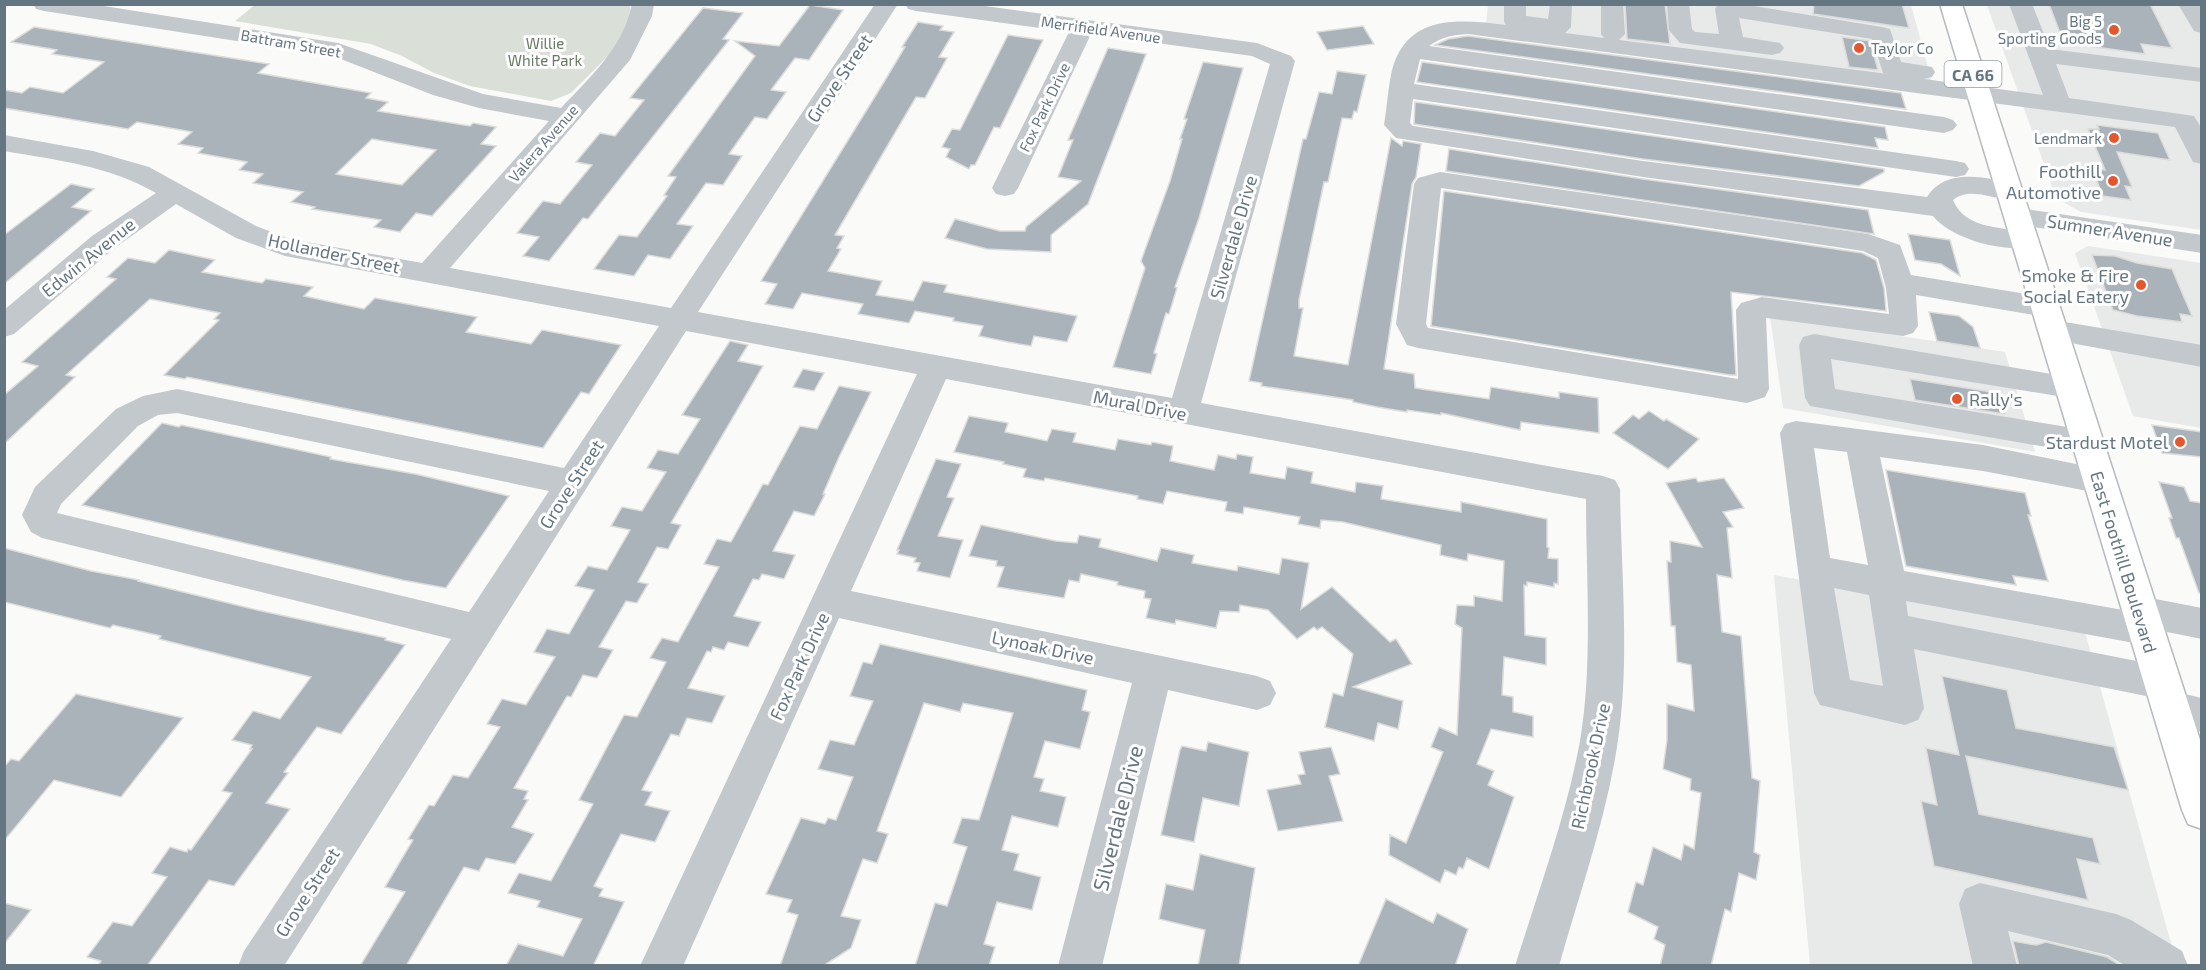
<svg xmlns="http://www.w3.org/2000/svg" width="2206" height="970" viewBox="0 0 2206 970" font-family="'Exo 2',sans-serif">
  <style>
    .built { fill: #e8e9e9 }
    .green { fill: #dadfd7 }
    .building { fill: #aab3b9; stroke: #dcdcda; stroke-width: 1.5; fill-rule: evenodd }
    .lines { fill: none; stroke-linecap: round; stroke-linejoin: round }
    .major-casing { stroke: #b5babe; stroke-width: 3 }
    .minor { fill: #c3c8cc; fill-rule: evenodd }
    .major { fill: #fff; fill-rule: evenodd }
    .poi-dot { fill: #e4572e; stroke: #fff; stroke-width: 2 }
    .labels { text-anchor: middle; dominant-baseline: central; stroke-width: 6; stroke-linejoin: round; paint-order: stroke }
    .far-poi-label { font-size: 15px; fill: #657683; stroke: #fff; text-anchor: end }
    .far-street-label { font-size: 15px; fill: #657683; stroke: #fff }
    .far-park-label { font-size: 15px; fill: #687a64; stroke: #fff }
    .shield { fill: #fff; stroke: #939fa8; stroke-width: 1.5 }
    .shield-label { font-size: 16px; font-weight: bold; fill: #657683 }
    .street-label { font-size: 18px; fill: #657683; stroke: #fff }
    .poi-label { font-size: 18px; fill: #657683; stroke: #fff; text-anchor: end }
    .near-street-label { font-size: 21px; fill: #657683; stroke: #fff }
  </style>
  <rect width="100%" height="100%" fill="#fafaf8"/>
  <g class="built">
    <polygon points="1488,4 1911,5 1932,82 1486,24"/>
    <polygon points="1987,5 2201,5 2201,230 2081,212 2056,198"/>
    <polygon points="2088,246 2201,263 2201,428 2133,416 2075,253"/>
    <polygon points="1770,316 2005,352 2035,452 1783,408"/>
    <polygon points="1774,575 2085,632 2177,965 1810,965"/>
  </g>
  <polygon class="green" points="256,4 630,4 631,12 625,33 609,55 571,93 551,101 470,86 434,73 402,56 371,44 235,21"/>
  <g class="building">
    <polygon points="1625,4 1665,4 1670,44 1627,39"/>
    <polygon points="1814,4 1902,4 1909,28 1813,14"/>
    <polygon points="2049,4 2150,4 2172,48 2141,44 2145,54 2074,44 2069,34 2060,33"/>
    <polygon points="810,5 843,10 809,60 795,58 771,90 786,92 767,119 755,117 729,154 742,156 723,185 706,183 677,224 693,226 670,259 648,255 634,276 594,269 619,235 637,237 667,196 664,195 676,177 668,176 755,56 735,41 779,46"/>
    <polygon points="703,8 743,13 723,39 729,40 588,219 583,218 549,261 523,256 539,237 517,233 543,201 560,204 592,165 576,162 600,133 615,136 644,100 630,98"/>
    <polygon points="918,22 943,26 940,30 954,32 939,57 947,58 925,98 916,97 835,235 844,236 837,248 841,249 828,271 882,281 876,295 913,301 923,281 947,285 944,292 1077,316 1067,342 1034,336 1031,346 1008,342 979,336 983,326 953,321 954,318 915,311 909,323 858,314 863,304 802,293 793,309 765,304 777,284 761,281 884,82 905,47 902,47"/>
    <polygon points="1363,26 1374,44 1327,50 1317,32"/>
    <path d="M34 27 269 64 258 73 371 93 366 98 388 102 378 111 470 126 473 123 496 127 481 144 496 146 432 216 416 213 400 232 374 227 381 220 312 209 315 207 291 202 303 192 253 183 263 174 239 170 247 162 198 153 203 148 178 144 192 132 137 122 128 129 4 108V90L22 93 30 87 63 93 104 62 52 54 57 50 11 42ZM372 139 436 150 402 185 336 174Z"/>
    <polygon points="1008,35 1043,40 1000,128 994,127 975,165 971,165 969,169 946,157 950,149 942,147 952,129 960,130"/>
    <polygon points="1468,36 1901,93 1906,109 1435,45 1448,39"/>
    <polygon points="1842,37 1870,41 1878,70 1849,67"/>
    <polygon points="1108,48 1146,54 1088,204 1051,235 1051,252 987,249 945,238 955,219 1000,231 1025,231 1026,227 1081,181 1058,177 1073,140 1068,140"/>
    <polygon points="1203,62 1243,68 1199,218 1175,287 1177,288 1169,314 1166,313 1154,353 1157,354 1151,374 1113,367 1145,268 1141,261 1170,181 1182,139 1180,139 1187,119 1184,119"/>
    <polygon points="1422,62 1885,127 1888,140 1875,138 1878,148 1417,82"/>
    <polygon points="1337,71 1366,75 1357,112 1354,111 1352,119 1342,118 1328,182 1324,182 1299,300 1299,308 1303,308 1294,356 1348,365 1391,138 1402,146 1403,141 1421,144 1416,177 1412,184 1384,369 1414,374 1415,388 1489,399 1491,387 1559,398 1559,392 1598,398 1599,433 1521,422 1520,430 1441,413 1441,415 1407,410 1407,412 1377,407 1353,402 1353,400 1261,386 1262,383 1249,381 1303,139 1306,139 1319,92 1332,94"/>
    <polygon points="1415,102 1884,169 1884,172 1859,186 1643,159 1414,124"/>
    <polygon points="2097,125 2158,133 2170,160 2117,152 2132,187 2125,186 2131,200 2103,196 2092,169 2105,170 2088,129 2099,129"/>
    <polygon points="1449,149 1643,179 1868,210 1874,234 1446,171"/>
    <polygon points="71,184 94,189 72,207 91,211 4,284 4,235"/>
    <polygon points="1444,191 1862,253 1876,260 1884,288 1886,311 1731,292 1736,375 1730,375 1431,326"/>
    <polygon points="1908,234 1950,240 1960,276 1941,264 1915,260"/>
    <polygon points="169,250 215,260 202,272 262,283 266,279 313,287 304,296 364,309 375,298 477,317 466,332 531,344 542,330 621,345 589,394 581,392 543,448 187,377 185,379 164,375 219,320 214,319 220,313 150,299 66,375 75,377 4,444 4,395 38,366 22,362 116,279 107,277 128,258 155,263"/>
    <polygon points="2092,255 2115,256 2137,263 2172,269 2192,316 2180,314 2182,322 2137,316 2113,310"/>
    <polygon points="1929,312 1959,316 1973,327 1980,348 1937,341"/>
    <polygon points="730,341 748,345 738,361 763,366 671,523 681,525 668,549 657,547 638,582 648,584 637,603 626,601 599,647 613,650 597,678 583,675 571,697 567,696 514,788 528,791 524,799 528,800 512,827 534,834 515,864 486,858 479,871 464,867 406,966 360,966 405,892 385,887 413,840 408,839 429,805 434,806 453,775 468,778 500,727 487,724 502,699 526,705 555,657 534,652 547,629 569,634 594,590 575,586 588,566 607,570 630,530 611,526 622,507 642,511 666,472 647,468 658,450 678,454 700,419 682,415"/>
    <polygon points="803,369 824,373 814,391 793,387"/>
    <polygon points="1910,379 1998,393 2005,414 1915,400"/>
    <polygon points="839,386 871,392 839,457 823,494 825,494 814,516 794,511 773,551 795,555 784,579 762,574 759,580 753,579 734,616 761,622 748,647 728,642 724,650 713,647 711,652 707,651 688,688 725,696 712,723 687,718 679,736 671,734 642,790 652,792 645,805 670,811 655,842 621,834 594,886 603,889 599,896 624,902 593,966 506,966 518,944 563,956 582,919 537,907 540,901 508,893 519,873 551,881 593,804 579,800 624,715 637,717 666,662 650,658 662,638 678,642 719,567 704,564 717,539 731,542 763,484 768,485 800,426 817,429"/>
    <polygon points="1649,411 1664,421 1666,419 1699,439 1668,469 1613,433 1633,415 1639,419"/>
    <polygon points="969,416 1008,423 1005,432 1047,441 1052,429 1076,433 1073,442 1115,450 1118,439 1151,445 1152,442 1173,446 1170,461 1214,470 1218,455 1236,459 1237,454 1253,457 1250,473 1285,479 1287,467 1313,472 1311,483 1355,492 1356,482 1383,486 1381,499 1461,512 1461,502 1547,519 1547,547 1549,548 1548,558 1558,559 1558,584 1554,583 1554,587 1527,582 1527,586 1524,585 1525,635 1546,638 1546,665 1504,657 1502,695 1513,697 1513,712 1533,716 1533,737 1491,729 1477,764 1494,771 1488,785 1514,797 1489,869 1467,858 1463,869 1459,867 1456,875 1445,870 1440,883 1389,855 1390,835 1406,843 1443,752 1431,747 1439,727 1457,735 1462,628 1455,624 1457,605 1474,606 1474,596 1502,601 1504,561 1468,554 1467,561 1440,555 1441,545 1343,522 1321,520 1320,528 1298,524 1300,517 1244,507 1243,514 1225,511 1227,502 1167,491 1163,504 1137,499 1138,496 1045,478 1044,481 1023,477 1026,469 1003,464 1004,462 954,452"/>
    <polygon points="162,423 179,427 181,425 331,457 330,459 415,474 509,496 446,588 402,580 82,505"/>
    <polygon points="2152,425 2202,432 2202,457 2162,453"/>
    <polygon points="936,459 961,464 947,497 954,498 938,536 963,540 950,578 917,571 920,563 914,562 916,558 897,554 899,550 897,550"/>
    <polygon points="1886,470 2025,493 2031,516 2028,515 2048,581 2013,576 2016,585 1906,566"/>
    <polygon points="1696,478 1698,482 1724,478 1744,508 1723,512 1733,527 1727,528 1732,578 1717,575 1722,632 1741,636 1752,778 1760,781 1754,852 1760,855 1756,880 1739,873 1731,912 1725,909 1711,966 1660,966 1665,945 1654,939 1658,927 1628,912 1636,882 1643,885 1653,847 1681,860 1684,844 1694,849 1701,793 1690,790 1691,779 1663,769 1667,740 1667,704 1694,711 1691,665 1677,662 1675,626 1671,626 1667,561 1671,562 1670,541 1702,547 1666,483"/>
    <polygon points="2159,482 2184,487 2190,501 2202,503 2202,593 2199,593 2179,538 2176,538 2169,518 2172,518"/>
    <polygon points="981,525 1056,541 1077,543 1079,535 1101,539 1099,547 1157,561 1161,548 1194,555 1192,563 1237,571 1238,566 1279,574 1282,558 1309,563 1301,609 1332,587 1390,642 1396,639 1412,664 1353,687 1403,701 1398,729 1378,723 1374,741 1325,727 1333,693 1343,696 1353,654 1322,627 1317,630 1314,627 1297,639 1268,610 1240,605 1239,612 1220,611 1216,628 1176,620 1175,624 1146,618 1151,599 1144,598 1145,591 1117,585 1118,582 1081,574 1079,582 1069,580 1064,598 997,587 1004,567 996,566 997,561 969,556"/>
    <polygon points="4,548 91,571 139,580 138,581 257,610 386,638 385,640 405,645 341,734 317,727 284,772 288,773 266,803 290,809 234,886 209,880 147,966 98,966 101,961 87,957 113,922 132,926 167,877 152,873 170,847 187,852 188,849 191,850 232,793 222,791 252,749 250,749 252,745 232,740 253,711 280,719 311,677 159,639 161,636 113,625 110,628 4,602"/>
    <polygon points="880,644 1087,690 1082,710 1090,712 1080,749 1045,741 1034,777 1044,779 1040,791 1066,797 1058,827 1012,816 1002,850 1019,854 1014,870 1041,877 1032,910 997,902 984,944 995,947 989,966 915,966 935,903 947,906 967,847 953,843 962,818 979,820 1013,713 963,703 960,712 924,703 877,831 888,834 877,863 863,859 841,916 861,920 851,948 823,966 780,966 798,915 787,912 792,900 766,894 801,818 825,824 828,818 836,820 853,777 818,769 830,740 854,745 873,701 850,696 863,662 872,664"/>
    <polygon points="1942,676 2007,690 2016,728 2114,747 2128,790 1966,756 1979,814 2093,838 2100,864 2077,859 2088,900 1934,866 1921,801 1937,805 1926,748 1959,755"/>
    <polygon points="76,694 183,718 121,797 54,780 4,841 4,767 11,759 19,761"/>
    <polygon points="1208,742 1249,752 1239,806 1203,798 1194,842 1161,835 1180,750 1182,746 1206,751"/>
    <polygon points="1331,747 1340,774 1329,776 1343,821 1278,831 1267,790 1301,784 1298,775 1305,774 1299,752"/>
    <polygon points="1200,854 1255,868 1239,966 1198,966 1205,930 1159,919 1166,884 1193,890"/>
    <polygon points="1386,899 1433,923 1437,913 1468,929 1455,966 1358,966"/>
    <polygon points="4,903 31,910 4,944"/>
    <polygon points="2013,941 2036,945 2046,942 2107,957 2121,966 2019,966"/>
  </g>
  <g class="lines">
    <g class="major-casing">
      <polygon id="major" points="1940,4 1962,4 2202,746 2202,829 2188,824 2182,810"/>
    </g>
    <g class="minor">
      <path d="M33 4H91L338 43 483 94 561 108C589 78 624 47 632 4H654L652 16 630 60 450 268 671 308 875 4H898L698 312 1172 398 1270 64 1252 56 1091 34 1018 188 1014 194 1005 196 996 194 992 188 1069 32 916 11 908 9 905 4H970L1257 43 1291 56 1295 61 1201 403 1603 476 1615 480 1620 489C1621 570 1630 660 1618 740 1607 817 1580 891 1559 966H1515C1538 892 1566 817 1580 741 1593 665 1586 577 1586 499L946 379 851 591 1257 676 1270 681 1276 693 1270 705 1257 710 1168 690 1102 966H1058L1132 683 839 618 683 966H640L917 374 686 331 284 966H238L244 951 451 639 42 538 31 532 22 515 35 487 116 409 143 396 177 389 564 468 659 326 285 256 236 238 176 204 112 250 14 334 4 337V310L92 236 156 193C109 166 57 160 4 151V135L93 151 149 167 256 226 290 239 422 263 549 121 479 108 433 95 333 56 44 11 36 9ZM177 413 549 491 469 612 57 513 61 504 138 426 158 415Z"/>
      <path d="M1504 4H1526V16L1548 19 1550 4H1572L1571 27 1565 33 1604 38 1601 34V4H1623L1625 34 1619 40 1888 74 1883 73 1872 39 1739 18 1743 37 1780 43 1784 48 1780 53 1772 55 1680 43 1669 30 1667 4H1689L1692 29 1695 32 1719 34 1715 9 1718 4H1741L1882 27 1890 29 1901 62 1932 67 1935 72 1932 77 1924 79 2043 95 2009 4H2032L2050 49 2202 68V82L2056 64 2069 98 2194 116 2202 129V164L2193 162 2175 127 1468 34C1453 35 1441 37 1429 46L1944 117 1953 120 1957 125 1953 130 1944 133 1420 59 1414 84 1956 161 1965 163 1969 169 1965 175 1956 177 1413 99 1410 123 1413 126 1643 161 1927 197C1947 166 1990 178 2019 186L2023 192 2019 198C1998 204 1972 184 1953 200 1966 232 2007 226 2035 234L2039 240 2035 246C2006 254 1951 239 1933 216L1643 177 1396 138 1384 125C1387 107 1388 88 1392 70 1407 14 1459 19 1506 25L1504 21Z"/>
      <polygon points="2178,4 2201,4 2202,33 2194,31"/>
      <path d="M1440 172 1868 234 1900 245 1911 275 2045 297 2055 300 2060 307 2055 314 2045 317 1916 295 1918 326 1913 333 1903 336 1766 318 1769 389 1765 397 1747 403 1418 348 1407 345 1396 324 1414 184 1418 178ZM1441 188 1863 251 1878 258 1886 288 1889 314 1762 297 1741 303 1736 310 1738 379 1428 328 1426 324Z"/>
      <polygon points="2018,208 2202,235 2202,253 2008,223 2004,217 2008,211"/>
      <polygon points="2053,320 2202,345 2202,367 2043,338 2038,331 2043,324"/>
      <polygon points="1814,334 2081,379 2085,387 2081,395 2070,398 1831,359 1835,389 2086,430 2097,433 2102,442 2097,451 2086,454 1810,406 1805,398 1799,345 1803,337"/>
      <path d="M1796 421 1983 445 2110 471 2114 480 2110 489 2098 493 1983 471 1880 457 1904 571 2123 610 2127 600 2140 596 2202 608V639L2162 631 2158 640 2145 645 1906 601 1908 616 2162 666 2175 671 2181 683 2176 692 2202 698V732L2157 720 2151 708 2156 698 1914 649 1924 708 1918 720 1905 725 1820 705 1814 693 1780 433 1785 424ZM1814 448 1847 452 1868 565 1830 558ZM1834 588 1869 595 1883 686 1850 680Z"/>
      <polygon points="1980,883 2116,914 2131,920 2182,951 2188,966 2126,966 2108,955 2008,931 2017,966 1973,966 1959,904 1965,889"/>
    </g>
    <use href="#major" class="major"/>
  </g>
  <g class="poi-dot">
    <circle cx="2114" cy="30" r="6"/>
    <circle cx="1859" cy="48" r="6"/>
    <circle cx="2114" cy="138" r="6"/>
    <circle cx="2113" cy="181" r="6"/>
    <circle cx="2141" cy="285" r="6"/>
    <circle cx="1957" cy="399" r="6"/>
    <circle cx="2180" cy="442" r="6"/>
  </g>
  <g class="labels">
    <g class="far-poi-label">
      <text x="2102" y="21">Big 5<tspan x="2102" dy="17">Sporting Goods</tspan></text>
      <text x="1871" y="48" text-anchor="start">Taylor Co</text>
      <text x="2102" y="138">Lendmark</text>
    </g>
    <g class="far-street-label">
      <text transform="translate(1101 29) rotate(8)">Merrifield Avenue</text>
      <text transform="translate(291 43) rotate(10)">Battram Street</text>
      <text transform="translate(1044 107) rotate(-64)">Fox Park Drive</text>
      <text transform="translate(543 143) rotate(-49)">Valera Avenue</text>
    </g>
    <g class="far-park-label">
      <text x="545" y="43">Willie<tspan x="545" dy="17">White Park</tspan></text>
    </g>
    <rect class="shield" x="1944.5" y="61" width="57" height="26" rx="4.5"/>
    <g class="shield-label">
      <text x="1973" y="74">CA 66</text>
    </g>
    <g class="street-label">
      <text transform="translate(839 78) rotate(-56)">Grove Street</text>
      <text transform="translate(2110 230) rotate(9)">Sumner Avenue</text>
      <text transform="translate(1233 237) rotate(-74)">Silverdale Drive</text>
      <text transform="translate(334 253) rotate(12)">Hollander Street</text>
      <text transform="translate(88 257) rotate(-39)">Edwin Avenue</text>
      <text transform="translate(1140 405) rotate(11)">Mural Drive</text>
      <text transform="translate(571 484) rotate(-57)">Grove Street</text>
      <text transform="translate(2124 562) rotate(73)">East Foothill Boulevard</text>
      <text transform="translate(1043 647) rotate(12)">Lynoak Drive</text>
      <text transform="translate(799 666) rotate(-65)">Fox Park Drive</text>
      <text transform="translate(1590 766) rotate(-78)">Richbrook Drive</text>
      <text transform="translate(307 892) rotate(-57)">Grove Street</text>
    </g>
    <g class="poi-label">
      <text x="2101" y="171">Foothill<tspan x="2101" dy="21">Automotive</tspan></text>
      <text x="2129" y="275">Smoke &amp; Fire<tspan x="2129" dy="21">Social Eatery</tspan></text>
      <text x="1969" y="399" text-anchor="start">Rally's</text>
      <text x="2168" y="442">Stardust Motel</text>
    </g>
    <g class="near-street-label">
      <text transform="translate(1117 818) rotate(-76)">Silverdale Drive</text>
    </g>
  </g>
  <rect width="2206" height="970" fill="none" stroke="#657683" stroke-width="12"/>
</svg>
